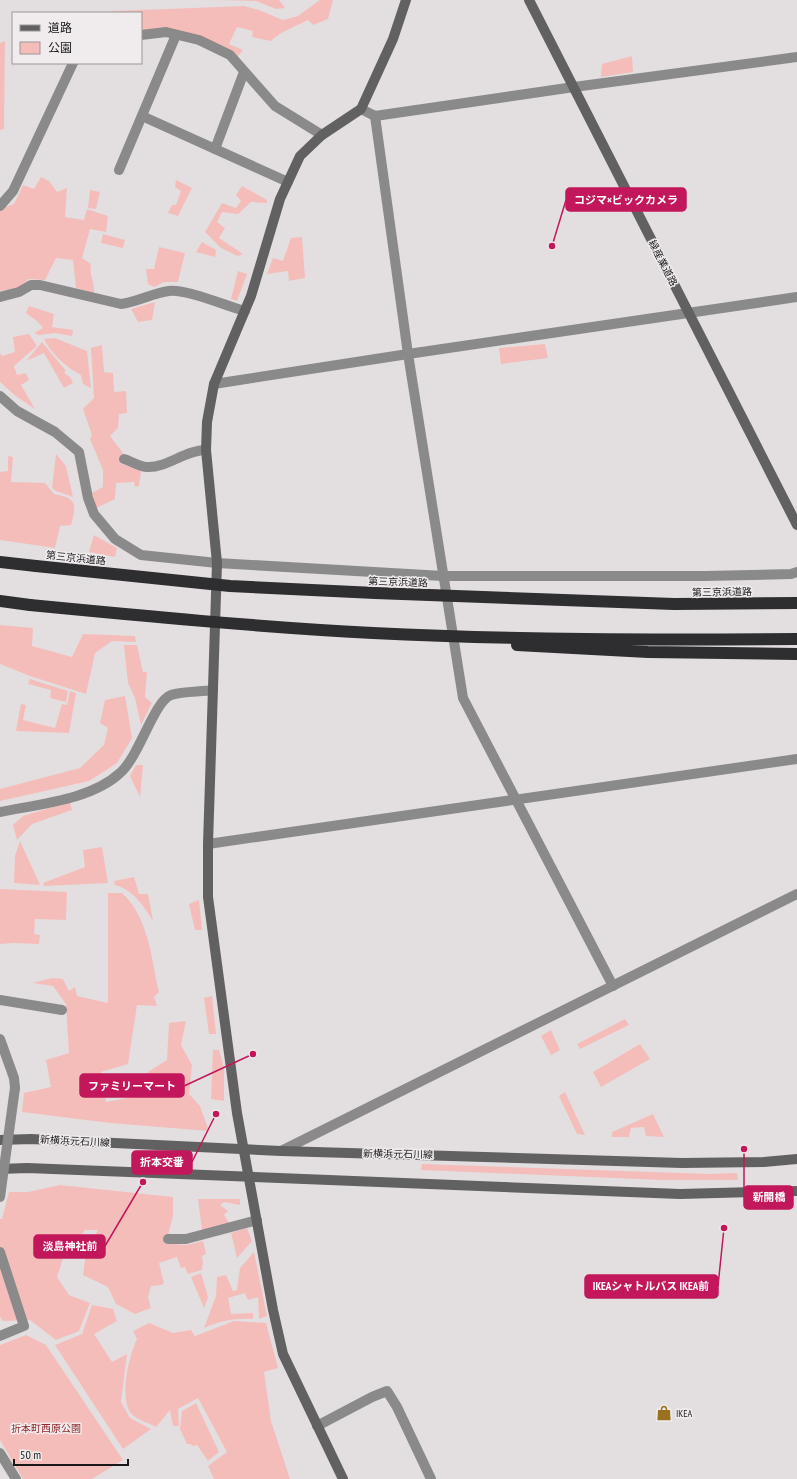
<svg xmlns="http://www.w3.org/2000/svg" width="797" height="1479" viewBox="0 0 797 1479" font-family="'PT Sans Narrow','Noto Sans JP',sans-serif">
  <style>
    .green { fill: #f5bdba }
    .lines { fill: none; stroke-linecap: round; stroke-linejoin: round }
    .street { stroke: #8b8a8b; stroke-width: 10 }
    .secondary { stroke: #626162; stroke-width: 10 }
    .highway { stroke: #2e2d2f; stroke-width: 12 }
    .street-bridge { stroke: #8b8a8b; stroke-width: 10 }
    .highway-bridge { stroke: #2e2d2f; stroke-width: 12 }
    .labels { text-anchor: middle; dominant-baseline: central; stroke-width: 3; stroke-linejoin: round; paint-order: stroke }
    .street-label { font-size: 10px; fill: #191819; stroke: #f0ecee }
    .poi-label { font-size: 10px; fill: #191819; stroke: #f0ecee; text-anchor: start }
    .park-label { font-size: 10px; fill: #902a2e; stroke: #f0ecee }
    .leader { fill: none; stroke: #c2185b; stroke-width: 1.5 }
    .callout-dot { fill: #c2185b; stroke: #f0ecee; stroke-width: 1.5 }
    .callout { fill: #c2185b; stroke: #c2185b; stroke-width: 1.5 }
    .callout-label { font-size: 11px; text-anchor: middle; font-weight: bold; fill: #fff }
  </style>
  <rect width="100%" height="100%" fill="#e3dfe1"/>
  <g class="green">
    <polygon points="217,0 279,0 285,8 276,9 256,1"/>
    <path d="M320 0H333L328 19 313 25 308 20C295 27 281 31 271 41L252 37 253 31 237 27 229 44 243 50 238 56 230 52 141 31V13H101L114 11 244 6 259 10 283 20 298 16Z"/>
    <polygon points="5,41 4,129 0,130 0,43"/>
    <polygon points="632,56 633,72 601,77 602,64"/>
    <path d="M41 177 49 181 57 192 67 188 65 217 84 220 87 209 108 216 106 232 90 229 82 258 91 264C89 277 95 281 94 293L76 288 73 260 56 258 45 280 29 279 17 289 0 291V209L14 204 23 185 34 189Z"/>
    <polygon points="176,180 192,188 178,216 168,213 172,205 176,205 181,191 175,187"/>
    <polygon points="242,186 267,200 267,203 251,202 238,214 222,212 217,222 225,228 219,238 243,254 238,256 221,248 205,232 222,203 236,208 241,201 236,195"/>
    <polygon points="90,190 100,192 96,209 88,208"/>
    <polygon points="103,234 125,240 123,248 101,243"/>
    <polygon points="302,237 305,278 289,281 288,271 267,274 273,258 283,261 291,238"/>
    <polygon points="202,242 216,250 215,257 196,252"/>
    <polygon points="159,247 185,253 178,282 164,282 154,287 148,284 146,269 154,269"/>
    <polygon points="238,271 247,274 237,301 231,299"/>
    <polygon points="155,302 152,320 138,322 131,309"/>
    <polygon points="29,306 54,314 52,327 73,330 72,336 55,333 39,335 34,333 43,328 37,321 26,313"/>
    <polygon points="29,334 37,346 14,366 17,375 26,373 29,380 21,385 35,409 17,397 0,382 0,353 2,356 15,352 13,337"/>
    <path d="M55 338 87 351 91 388 83 384 81 375C66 367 52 355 44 339Z"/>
    <polygon points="42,342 66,371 64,373 70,377 73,383 64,388 44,353 26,361"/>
    <polygon points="545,344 548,358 501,364 499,348"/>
    <polygon points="102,345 104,372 113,373 114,392 126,391 127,413 119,414 118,428 110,436 123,453 120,463 141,471 139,486 135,487 134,482 116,483 115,499 96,508 92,493 103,487 103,470 90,439 92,435 83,409 94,398 91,348"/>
    <polygon points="56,454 66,466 73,497 56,491 52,488"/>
    <path d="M8 456 13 457 11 482 45 483 54 494C77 498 77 504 71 525L60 526 55 548 0 540V472L8 471Z"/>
    <polygon points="94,535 117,548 115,557 89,552"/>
    <polygon points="0,625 33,628 32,646 72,657 83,634 135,636 136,642 112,641 95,653 86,694 30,676 0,664"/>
    <polygon points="124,645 137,645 143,672 147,672 145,697 152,703 141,725 135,698 128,683"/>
    <polygon points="30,679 68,691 66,702 50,698 51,690 28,684"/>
    <polygon points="70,691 76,693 69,733 16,731 21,704 26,705 23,720 55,728 62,704 67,705"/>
    <polygon points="125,696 132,738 117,763 89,781 0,801 0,789 80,768 104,745 108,728 100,723 105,700"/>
    <polygon points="136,765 143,765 140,797 130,776"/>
    <polygon points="70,802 72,810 32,824 17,840 13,825 23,816"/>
    <polygon points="20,841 40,885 14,883 15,856"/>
    <polygon points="102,847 108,883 44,886 43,883 85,867 83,850"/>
    <path d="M134 877 139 894H148L153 921C143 905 133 890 115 885L114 881Z"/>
    <polygon points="0,889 67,892 66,920 35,919 34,934 40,935 39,944 14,943 0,944"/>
    <path d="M108 893H122C149 918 151 958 159 992L154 997 157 1006 137 1005 128 1064 101 1072 106 1102 152 1093 148 1072 167 1060 169 1023 186 1021 181 1045 192 1065 189 1094 200 1106 209 1131 110 1123 22 1112 24 1093 51 1087 46 1060 69 1053 66 1004 53 986 33 983 52 978 63 979 69 991 75 987 77 996 108 1003Z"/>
    <polygon points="199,900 202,930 195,930 189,904"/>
    <polygon points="212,996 216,1034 209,1034 204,998"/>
    <polygon points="625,1019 629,1025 580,1049 577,1044"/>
    <polygon points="551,1030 560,1050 551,1055 541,1036"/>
    <polygon points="640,1044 650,1059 601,1087 593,1072"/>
    <polygon points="213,1050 219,1050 224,1068 224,1101 211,1099"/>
    <polygon points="565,1092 585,1135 577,1134 559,1096"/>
    <polygon points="653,1114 664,1137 646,1136 644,1127 631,1128 629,1137 612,1137 612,1132"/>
    <polygon points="422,1164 709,1174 737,1173 738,1180 662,1180 421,1170"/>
    <polygon points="60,1185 173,1197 173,1216 166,1243 186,1245 203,1241 206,1254 202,1256 203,1263 202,1270 188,1274 185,1267 181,1268 177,1257 159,1263 164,1283 162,1285 151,1286 148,1297 151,1308 135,1314 116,1304 108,1287 83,1275 86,1253 98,1230 85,1230 71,1250 55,1248 63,1259 57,1277 69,1295 90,1303 79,1331 56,1340 30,1320 3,1321 0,1317 0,1219 2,1219 9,1192 28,1192"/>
    <polygon points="198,1199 240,1199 240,1205 224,1202 220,1205 228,1211 224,1215 229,1223 202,1230"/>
    <polygon points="247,1228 252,1241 237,1258 231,1233"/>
    <path d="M254 1252 267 1316 259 1319 258 1297 248 1300 245 1293 228 1298 231 1314 253 1313V1319C235 1318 220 1321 204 1328L216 1296 217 1277 226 1275 233 1291 237 1290 240 1268Z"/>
    <polygon points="201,1273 208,1297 204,1308 191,1277"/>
    <polygon points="92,1305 113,1309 117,1321 94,1334 112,1362 127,1354 121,1402 130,1418 151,1429 123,1449 55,1345 82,1334"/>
    <path d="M234 1321 266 1323 278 1368 264 1372 271 1421 290 1479H214L208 1466 227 1452 198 1398 178 1409 179 1426H173L170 1410 156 1427C149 1423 140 1421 134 1416 117 1404 129 1355 137 1339L133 1331 149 1323 173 1333 191 1330 195 1336Z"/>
    <polygon points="26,1335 46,1345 123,1460 92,1479 23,1479 0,1440 0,1345"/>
    <polygon points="196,1403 219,1452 208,1461 197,1445 192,1446 191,1444 187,1444 180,1429 182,1411"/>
  </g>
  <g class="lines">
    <g class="street">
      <polyline points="141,35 166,32 199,40 230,55 275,106 322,135"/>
      <polyline points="361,109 375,116 574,87 797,57"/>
      <polyline points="142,116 288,182"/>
      <polyline points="375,116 408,354 463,698 613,986"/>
      <polyline points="215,149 244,72"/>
      <polyline points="119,170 176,35"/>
      <polyline points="0,206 13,191 73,63"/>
      <path d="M0 297 19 292 31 285H40L121 304C137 302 153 293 169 291 187 289 226 306 245 311"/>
      <polyline points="214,384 408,354 797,297"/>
      <polyline points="0,396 17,411 55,432 79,452 88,498 94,514 115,539 141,555 217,563 443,576 705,576 791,574 797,572"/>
      <path d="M124 459C131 461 140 467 147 467 167 468 185 450 206 450"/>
      <path d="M0 812C38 804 91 800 120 773 139 757 154 701 171 695 183 691 200 692 213 690"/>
      <polyline points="208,844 797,759"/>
      <polyline points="0,1000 62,1010"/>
      <polyline points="0,1039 14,1078 15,1088"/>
      <polyline points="281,1151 797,894"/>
      <polyline points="168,1239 186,1239 257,1220"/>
      <polyline points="0,1252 24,1326 0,1336"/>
      <polyline points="317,1426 372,1397 387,1391 397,1407 431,1479"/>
      <polyline points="0,1453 16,1479"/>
    </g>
    <g class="secondary">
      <polyline points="529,0 797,525"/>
      <polyline points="0,1140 31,1139 281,1151 682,1163 764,1162 797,1159"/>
      <polyline points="0,1169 27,1168 680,1194 797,1191"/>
      <polyline points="343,1479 283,1354 273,1310 237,1113 208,897 208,844 217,563 206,450 207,422 214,384 251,296 280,199 300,156 322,135 361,109 393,39 406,0"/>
    </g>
    <g class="highway">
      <polyline points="0,562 36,566"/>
      <polyline points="0,601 30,605"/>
    </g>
    <polyline class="street-bridge" points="0,1197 15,1088"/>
    <g class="highway-bridge">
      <polyline points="36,566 230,586 375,593 674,604 797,603"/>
      <path d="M30 605C144 616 258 627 373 633 514 640 656 640 797 639"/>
      <polyline points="517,645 648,652 797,654"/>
    </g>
  </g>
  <defs>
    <g id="shop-bare" transform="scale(1.2)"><path d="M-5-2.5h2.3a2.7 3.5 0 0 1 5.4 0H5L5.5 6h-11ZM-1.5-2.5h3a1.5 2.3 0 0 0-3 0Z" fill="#9a711e" stroke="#f0ecee" stroke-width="2.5" paint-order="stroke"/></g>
  </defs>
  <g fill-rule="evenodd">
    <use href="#shop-bare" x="664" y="1413"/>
  </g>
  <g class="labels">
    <g class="street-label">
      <text transform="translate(663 263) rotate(63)">緑産業道路</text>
      <text transform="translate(76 558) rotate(6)">第三京浜道路</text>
      <text transform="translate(398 582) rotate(2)">第三京浜道路</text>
      <text transform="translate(722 592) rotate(-1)">第三京浜道路</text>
      <text transform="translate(75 1141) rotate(3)">新横浜元石川線</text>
      <text transform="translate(398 1154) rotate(1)">新横浜元石川線</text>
    </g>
    <g class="poi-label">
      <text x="676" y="1413">IKEA</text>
    </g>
    <g class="park-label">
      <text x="46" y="1428">折本町西原公園</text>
    </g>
  </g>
  <path class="leader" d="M552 246L566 200M253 1054L184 1086M216 1114L192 1162M744 1149L744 1197M143 1182L105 1246M724 1228L718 1286"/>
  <g class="callout-dot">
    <circle cx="552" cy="246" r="4"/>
    <circle cx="253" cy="1054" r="4"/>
    <circle cx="216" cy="1114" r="4"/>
    <circle cx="744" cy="1149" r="4"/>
    <circle cx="143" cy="1182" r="4"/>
    <circle cx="724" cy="1228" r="4"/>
  </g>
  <g class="callout">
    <rect x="566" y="188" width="120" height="23" rx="4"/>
    <rect x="80" y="1074" width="104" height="23" rx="4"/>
    <rect x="132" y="1151" width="60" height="23" rx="4"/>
    <rect x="744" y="1186" width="49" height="23" rx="4"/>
    <rect x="34" y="1235" width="71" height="23" rx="4"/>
    <rect x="585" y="1275" width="133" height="23" rx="4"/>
  </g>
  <g class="callout-label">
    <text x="626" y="204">コジマ×ビックカメラ</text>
    <text x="132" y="1090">ファミリーマート</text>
    <text x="162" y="1166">折本交番</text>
    <text x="769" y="1201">新開橋</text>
    <text x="70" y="1250">淡島神社前</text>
    <text x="651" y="1290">IKEAシャトルバス IKEA前</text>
  </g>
  <rect x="12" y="12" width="130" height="52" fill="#f0ecee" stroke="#9a9799"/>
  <rect x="20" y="25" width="20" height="6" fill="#626162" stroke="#9a9799"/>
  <text x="48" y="32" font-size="12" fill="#191819">道路</text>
  <rect x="20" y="42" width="20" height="12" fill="#f5bdba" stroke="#9a9799"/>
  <text x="48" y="52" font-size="12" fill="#191819">公園</text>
  <path d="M14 1459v6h114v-6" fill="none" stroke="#191819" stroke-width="2"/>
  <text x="20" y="1459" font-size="12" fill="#191819" stroke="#f0ecee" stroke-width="3" paint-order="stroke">50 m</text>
</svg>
